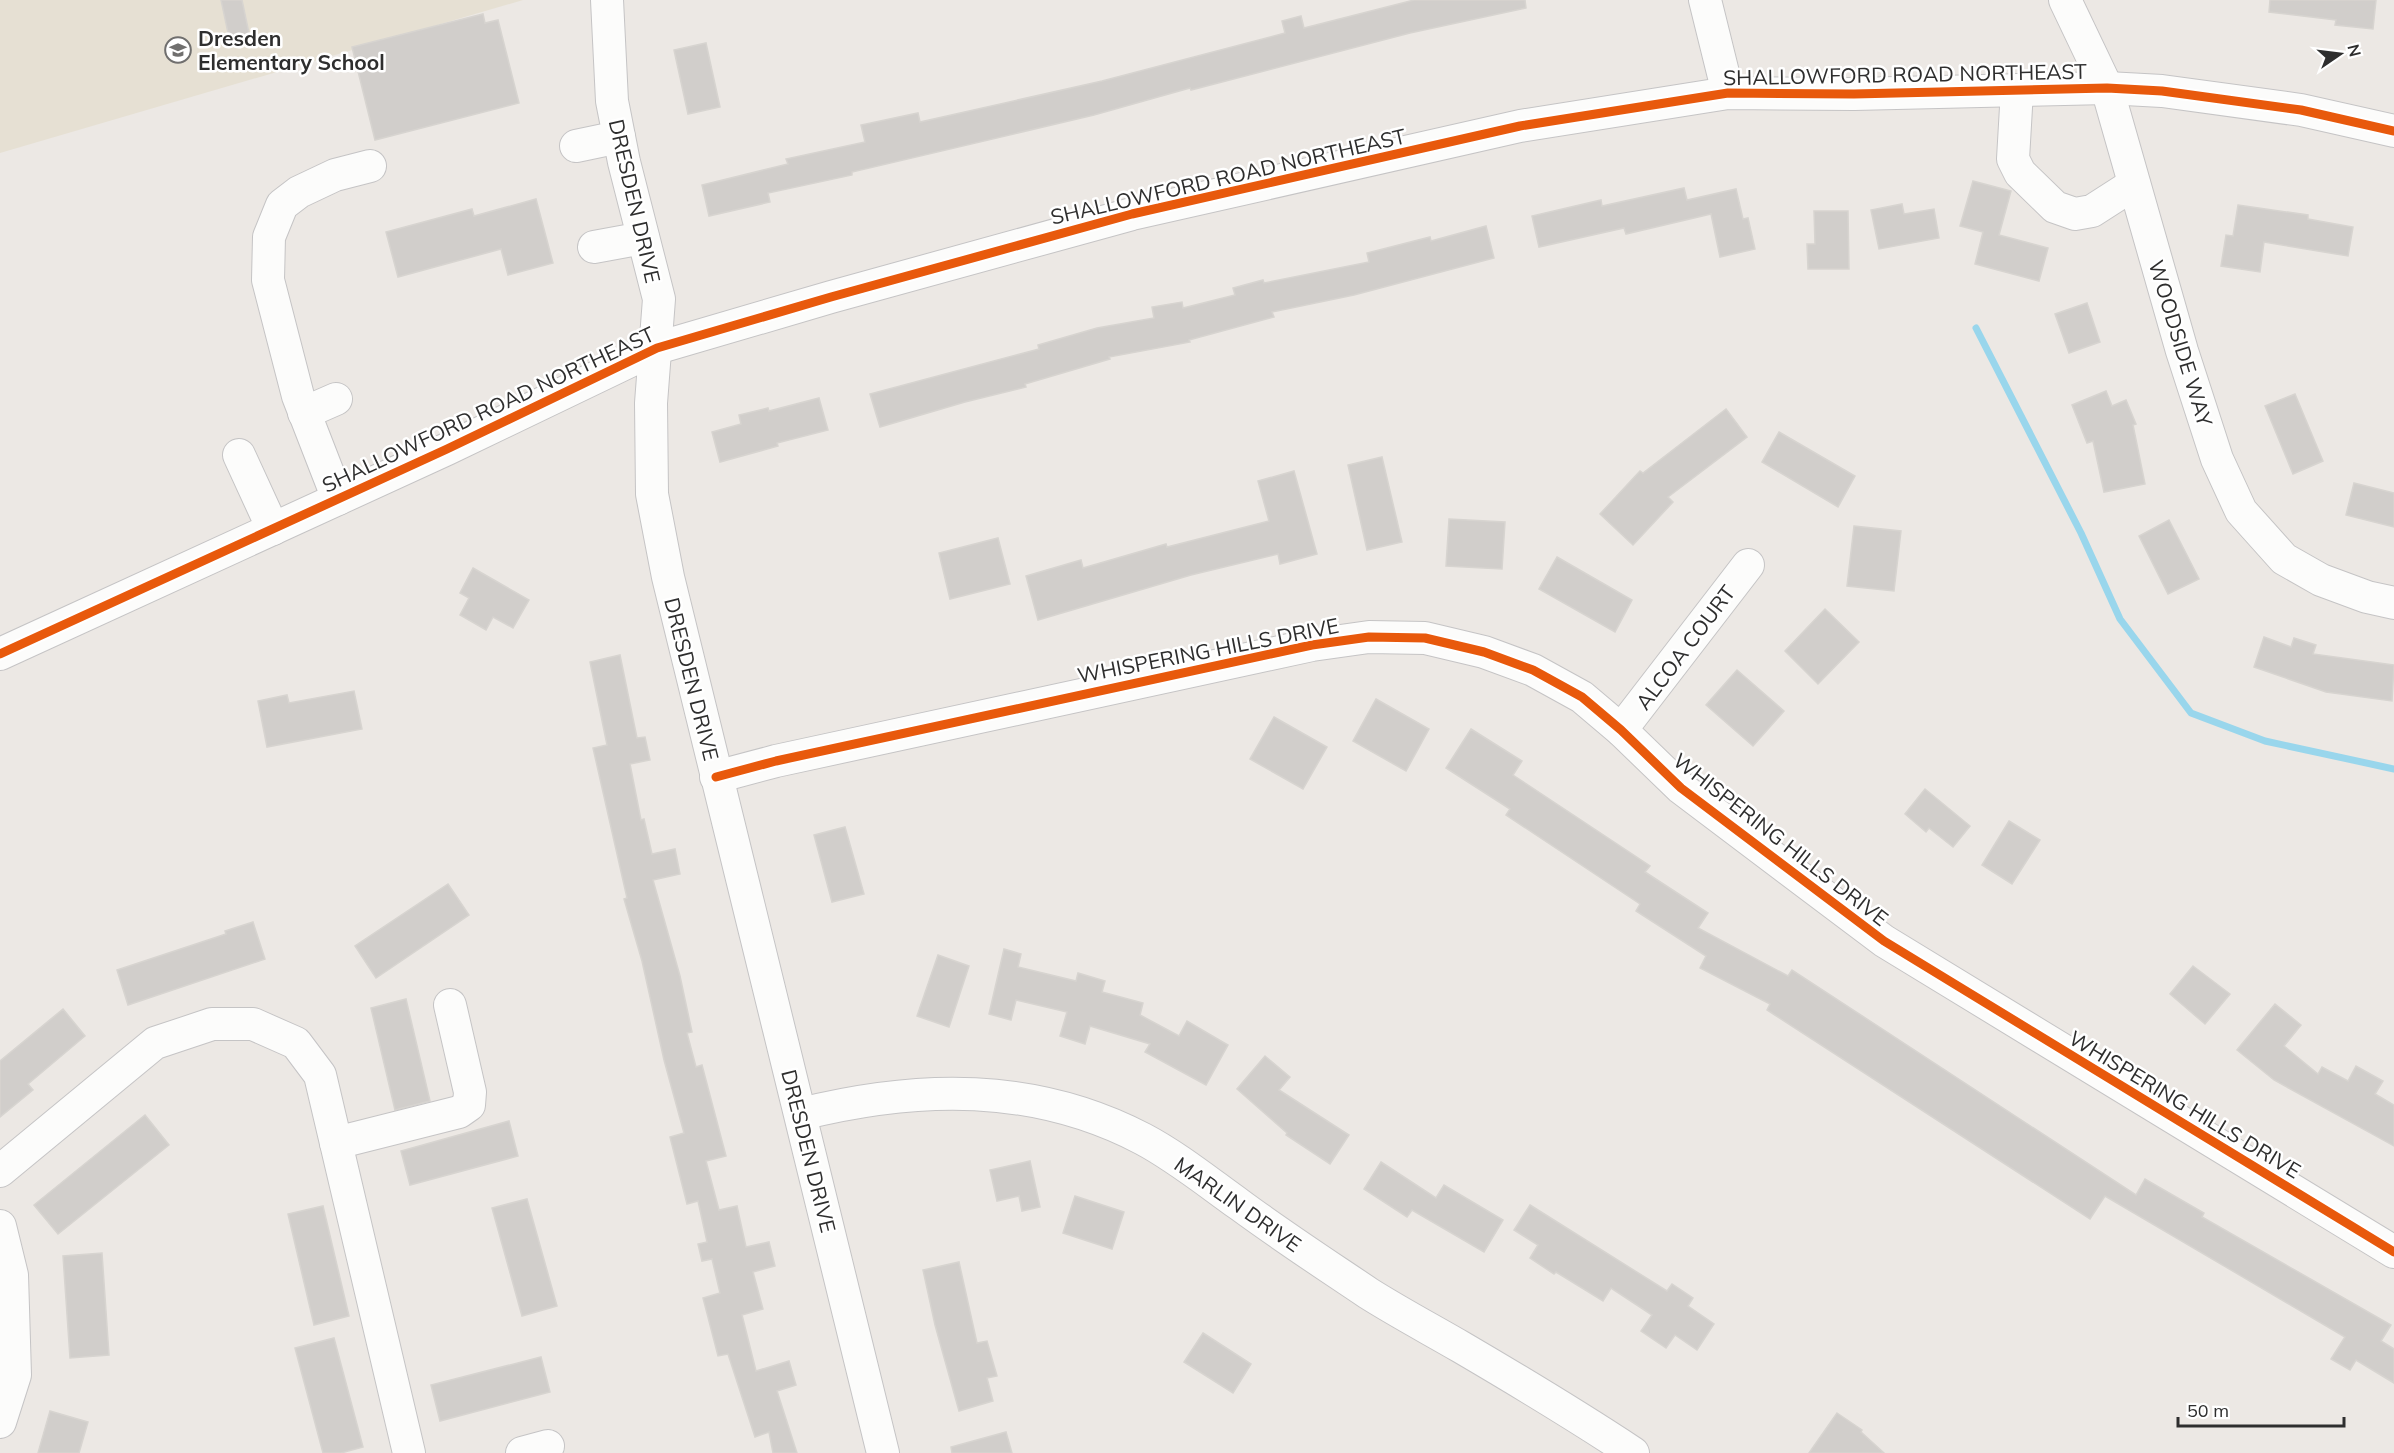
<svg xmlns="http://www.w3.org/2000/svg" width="2394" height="1453" viewBox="0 0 2394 1453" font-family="Mulish,sans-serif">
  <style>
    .education { fill: #e6e0d3 }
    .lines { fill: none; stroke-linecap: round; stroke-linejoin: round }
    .stream { stroke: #99d6ec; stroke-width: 7 }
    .building { fill: #d1cecb; stroke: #d7d4d0; stroke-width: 1.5 }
    .minor-casing { stroke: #c5c4c5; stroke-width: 34 }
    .minor { stroke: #fcfcfb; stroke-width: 32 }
    .cycleway-casing { stroke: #fff; stroke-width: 13 }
    .cycleway { stroke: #e8590c; stroke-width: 9 }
    .labels { text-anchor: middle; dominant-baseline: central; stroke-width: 5; stroke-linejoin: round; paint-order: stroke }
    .poi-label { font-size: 21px; font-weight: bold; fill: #2e2e2e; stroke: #fff; text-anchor: start }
    .street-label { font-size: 21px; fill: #2e2e2e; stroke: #fff }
  </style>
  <rect width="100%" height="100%" fill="#ece8e4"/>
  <polygon class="education" points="0,0 523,0 0,153"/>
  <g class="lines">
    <polyline class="stream" points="1976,328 2081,533 2120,619 2191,713 2265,741 2394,769"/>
  </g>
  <g class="building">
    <polygon points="221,0 242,0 250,38 230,42"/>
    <polygon points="1414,0 1525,0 1526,8 1410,33 1191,90 1190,88 1094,115 852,172 852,175 768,193 770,202 709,216 702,185 788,164 786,159 865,142 861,125 918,113 920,122 1102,81 1285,33 1282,21 1301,16 1304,28"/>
    <polygon points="2270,0 2376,0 2373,29 2335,25 2336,20 2269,12"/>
    <polygon points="483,14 485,23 498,20 519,103 375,140 352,47"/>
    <polygon points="706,43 720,107 688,114 674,50"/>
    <polygon points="1973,181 2011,191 1999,235 2048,248 2039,281 1975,264 1983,232 1960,226"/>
    <polygon points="1684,188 1687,200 1736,189 1743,219 1748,218 1755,249 1720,257 1711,214 1626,234 1624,228 1539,247 1532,216 1601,200 1602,206"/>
    <polygon points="536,199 553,263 508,275 501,249 398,277 386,232 472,209 474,216"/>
    <polygon points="1902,204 1904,214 1934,209 1939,238 1879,249 1871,210"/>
    <polygon points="2238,205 2308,215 2308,219 2353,227 2348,256 2264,242 2260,272 2221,266 2226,235 2233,236"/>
    <polygon points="1814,211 1848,211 1849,269 1808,269 1807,244 1815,244"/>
    <polygon points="1486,226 1494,258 1354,295 1272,312 1274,317 1189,340 1190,342 1109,357 1110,359 1025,384 1026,387 965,402 880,427 870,394 1039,349 1038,345 1097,328 1154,318 1152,307 1182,302 1183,308 1235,295 1233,288 1263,280 1264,283 1369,262 1367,253 1430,237 1431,241"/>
    <polygon points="2087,303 2100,342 2069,353 2055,314"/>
    <polygon points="2106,391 2112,406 2126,400 2136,424 2133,425 2145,484 2104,492 2093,441 2087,443 2072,405"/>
    <polygon points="2295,394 2323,461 2293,474 2265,406"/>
    <polygon points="819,398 828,430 777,443 778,446 720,462 712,432 741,424 739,415 768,408 769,411"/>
    <polygon points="1726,409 1747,437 1668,497 1673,502 1633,545 1600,514 1640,471 1643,473"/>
    <polygon points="1779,432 1855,476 1838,507 1762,462"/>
    <polygon points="1382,457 1402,542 1367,550 1348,465"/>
    <polygon points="1294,471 1317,554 1280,564 1278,554 1191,575 1038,620 1026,576 1081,560 1083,568 1166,544 1167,547 1269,521 1258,481"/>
    <polygon points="2354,483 2394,493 2394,527 2346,515"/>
    <polygon points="1449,519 1505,522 1502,569 1446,566"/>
    <polygon points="2169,520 2199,579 2168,594 2139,536"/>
    <polygon points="1854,526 1901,531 1894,591 1847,586"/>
    <polygon points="998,538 1010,584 950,599 939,553"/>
    <polygon points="1557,557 1632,600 1615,632 1539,589"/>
    <polygon points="473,568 529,600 513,628 493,617 486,630 460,615 469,598 460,593"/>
    <polygon points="1825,609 1859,642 1818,684 1785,651"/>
    <polygon points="2264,637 2291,647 2294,638 2316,645 2313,654 2394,665 2392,701 2326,692 2254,667"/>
    <polygon points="620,655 637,738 645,737 650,760 630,764 641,820 644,819 652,854 675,849 680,874 653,880 680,976 692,1032 687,1033 696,1067 702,1065 726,1156 706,1161 719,1210 737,1206 746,1247 769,1242 775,1266 753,1272 763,1309 742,1315 756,1371 789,1361 796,1385 777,1391 797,1453 773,1453 769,1432 755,1437 728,1354 718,1356 703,1298 720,1293 712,1259 702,1261 698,1244 707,1242 698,1201 687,1204 670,1137 684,1133 664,1060 642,961 624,899 627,898 593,748 607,745 590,662"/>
    <polygon points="1737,670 1784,711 1753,746 1706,705"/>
    <polygon points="354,691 362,729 267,747 258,701 287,695 289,703"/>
    <polygon points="1376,699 1429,729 1406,771 1353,741"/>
    <polygon points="1274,717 1327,747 1303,789 1250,759"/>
    <polygon points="1471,729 1522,761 1513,775 1650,866 1645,872 1708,913 1698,928 1788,976 1792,970 2136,1195 2145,1179 2204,1213 2202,1217 2391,1325 2381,1341 2394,1349 2394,1383 2356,1360 2350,1370 2331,1359 2345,1337 2105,1196 2090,1219 1767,1010 1770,1004 1700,968 1706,956 1636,911 1640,904 1506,815 1510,809 1446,768"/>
    <polygon points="1925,789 1970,826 1953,847 1929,828 1926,832 1905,814"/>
    <polygon points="2009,821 2040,840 2012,884 1982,865"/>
    <polygon points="845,827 864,894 832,902 814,835"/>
    <polygon points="448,884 469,915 376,978 355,946"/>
    <polygon points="253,922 265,959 128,1005 117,970 226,934 225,931"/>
    <polygon points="1004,949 1021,954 1018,967 1076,981 1078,973 1105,981 1102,992 1143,1003 1140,1015 1179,1036 1187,1021 1228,1045 1206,1085 1145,1052 1150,1044 1090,1026 1085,1044 1060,1036 1067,1012 1016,1000 1011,1020 989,1014"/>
    <polygon points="938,955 969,966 949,1027 917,1016"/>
    <polygon points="2193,966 2230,994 2205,1024 2170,994"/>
    <polygon points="406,999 430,1101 395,1110 371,1008"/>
    <polygon points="2275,1004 2301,1025 2284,1046 2318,1074 2322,1067 2348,1081 2356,1066 2383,1081 2375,1094 2394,1105 2394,1146 2274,1080 2237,1050"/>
    <polygon points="63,1009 85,1036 28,1084 33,1090 0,1117 0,1061"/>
    <polygon points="1265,1056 1290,1077 1279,1090 1349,1135 1330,1164 1286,1135 1287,1133 1237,1089"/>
    <polygon points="145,1115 169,1145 58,1234 34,1205"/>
    <polygon points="509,1121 518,1156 410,1185 401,1151"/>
    <polygon points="1030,1161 1040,1207 1022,1211 1019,1196 997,1201 990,1170"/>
    <polygon points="1381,1162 1436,1198 1444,1185 1503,1220 1484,1252 1412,1210 1407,1217 1364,1189"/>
    <polygon points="1075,1196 1124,1212 1112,1249 1063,1233"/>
    <polygon points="527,1199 557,1306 522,1316 492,1208"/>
    <polygon points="1530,1205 1667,1291 1672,1284 1693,1298 1688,1306 1714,1324 1697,1350 1675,1335 1666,1348 1641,1331 1652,1315 1611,1288 1603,1301 1556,1272 1554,1274 1530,1258 1538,1245 1514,1230"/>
    <polygon points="323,1206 349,1316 314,1325 288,1214"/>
    <polygon points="102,1253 109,1355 70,1358 63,1256"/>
    <polygon points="959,1262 977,1343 987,1341 997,1376 987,1378 993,1401 959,1411 935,1325 923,1270"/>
    <polygon points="1203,1333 1251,1364 1233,1393 1184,1362"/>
    <polygon points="334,1338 363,1447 341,1453 323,1453 295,1348"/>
    <polygon points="541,1357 550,1392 440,1421 431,1385"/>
    <polygon points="50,1411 88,1422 79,1453 38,1453"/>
    <polygon points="1837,1413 1862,1430 1861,1432 1884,1453 1809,1453"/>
    <polygon points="1006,1432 1012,1453 952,1453 951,1447"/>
  </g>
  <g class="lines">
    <g class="minor-casing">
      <g id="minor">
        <polyline points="607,0 612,101 624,162 659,299 651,403 652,494 668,577 883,1453"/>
        <polyline points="1705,0 1728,93"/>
        <polyline points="2065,0 2107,88 2182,351 2217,459 2241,511 2284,559 2321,580 2367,597 2394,603"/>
        <polyline points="2017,90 2013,159 2020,173 2055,207 2075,214 2092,211 2134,184"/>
        <polyline points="576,146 619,137"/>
        <polyline points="594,247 643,238"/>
        <polyline points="304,413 336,399"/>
        <polyline points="239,455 273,529"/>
        <polyline points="338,499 298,396 268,280 269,237 282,205 299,192 335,175 370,166"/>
        <polyline points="0,654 447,449 657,348 831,297 1132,214 1520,126 1728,93 1854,94 2107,88 2162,91 2301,110 2394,131"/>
        <polyline points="1621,730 1748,565"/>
        <polyline points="716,777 776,761 1312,645 1369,637 1425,638 1484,652 1533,670 1582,697 1621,730 1681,788 1884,941 2394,1252"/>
        <path d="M801 1114C918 1085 1034 1082 1143 1139 1177 1157 1209 1183 1240 1205 1282 1236 1325 1264 1368 1293 1398 1312 1430 1329 1461 1347 1519 1381 1577 1416 1633 1453"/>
        <polyline points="336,1143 459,1112 469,1105 470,1092 450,1005"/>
        <polyline points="0,1171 155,1043 212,1024 253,1024 296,1043 320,1075 409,1453"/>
        <polyline points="0,1226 12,1275 15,1375 0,1422"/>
        <polyline points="522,1453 548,1446"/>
      </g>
    </g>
    <use href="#minor" class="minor"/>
    <g class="cycleway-casing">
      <g id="cycleway">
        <polyline points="0,654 447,449 657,348 831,297 1132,214 1520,126 1728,93 1854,94 2107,88 2162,91 2301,110 2394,131"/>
        <polyline points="716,777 776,761 1312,645 1369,637 1425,638 1484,652 1533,670 1582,697 1621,730 1681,788 1884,941 2394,1252"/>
      </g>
    </g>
    <use href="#cycleway" class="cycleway"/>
  </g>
  <defs>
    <g id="school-ring" transform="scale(1.35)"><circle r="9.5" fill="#fff" stroke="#706f6e" stroke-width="1.5"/><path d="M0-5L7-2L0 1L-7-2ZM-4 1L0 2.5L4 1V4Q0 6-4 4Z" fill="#706f6e"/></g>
  </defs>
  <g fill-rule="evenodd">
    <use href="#school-ring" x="178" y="50"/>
  </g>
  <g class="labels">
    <g class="poi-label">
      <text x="198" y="38">Dresden<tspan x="198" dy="24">Elementary School</tspan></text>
    </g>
    <g class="street-label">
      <text transform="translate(1905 74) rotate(-1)">SHALLOWFORD ROAD NORTHEAST</text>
      <text transform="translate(1228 176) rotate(-13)">SHALLOWFORD ROAD NORTHEAST</text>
      <text transform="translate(635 201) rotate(77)">DRESDEN DRIVE</text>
      <text transform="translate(2181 343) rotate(73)">WOODSIDE WAY</text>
      <text transform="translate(488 409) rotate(-25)">SHALLOWFORD ROAD NORTHEAST</text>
      <text transform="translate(1685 647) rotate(-53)">ALCOA COURT</text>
      <text transform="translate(1208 650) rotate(-11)">WHISPERING HILLS DRIVE</text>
      <text transform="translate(692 679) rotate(76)">DRESDEN DRIVE</text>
      <text transform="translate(1781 839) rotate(38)">WHISPERING HILLS DRIVE</text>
      <text transform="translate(2185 1104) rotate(31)">WHISPERING HILLS DRIVE</text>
      <text transform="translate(809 1151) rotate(76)">DRESDEN DRIVE</text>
      <text transform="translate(1238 1204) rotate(35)">MARLIN DRIVE</text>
    </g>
  </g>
  <g transform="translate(2340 54) rotate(76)" stroke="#ffffff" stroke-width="4.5" paint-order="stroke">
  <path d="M0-4.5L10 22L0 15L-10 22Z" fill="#2e2e2e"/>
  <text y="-9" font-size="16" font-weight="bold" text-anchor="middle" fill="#2e2e2e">N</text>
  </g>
  <path d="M2178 1417v9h166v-9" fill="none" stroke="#2e2e2e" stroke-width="3"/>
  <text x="2187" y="1417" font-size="18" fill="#2e2e2e" stroke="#ffffff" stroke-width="4.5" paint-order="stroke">50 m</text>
</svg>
